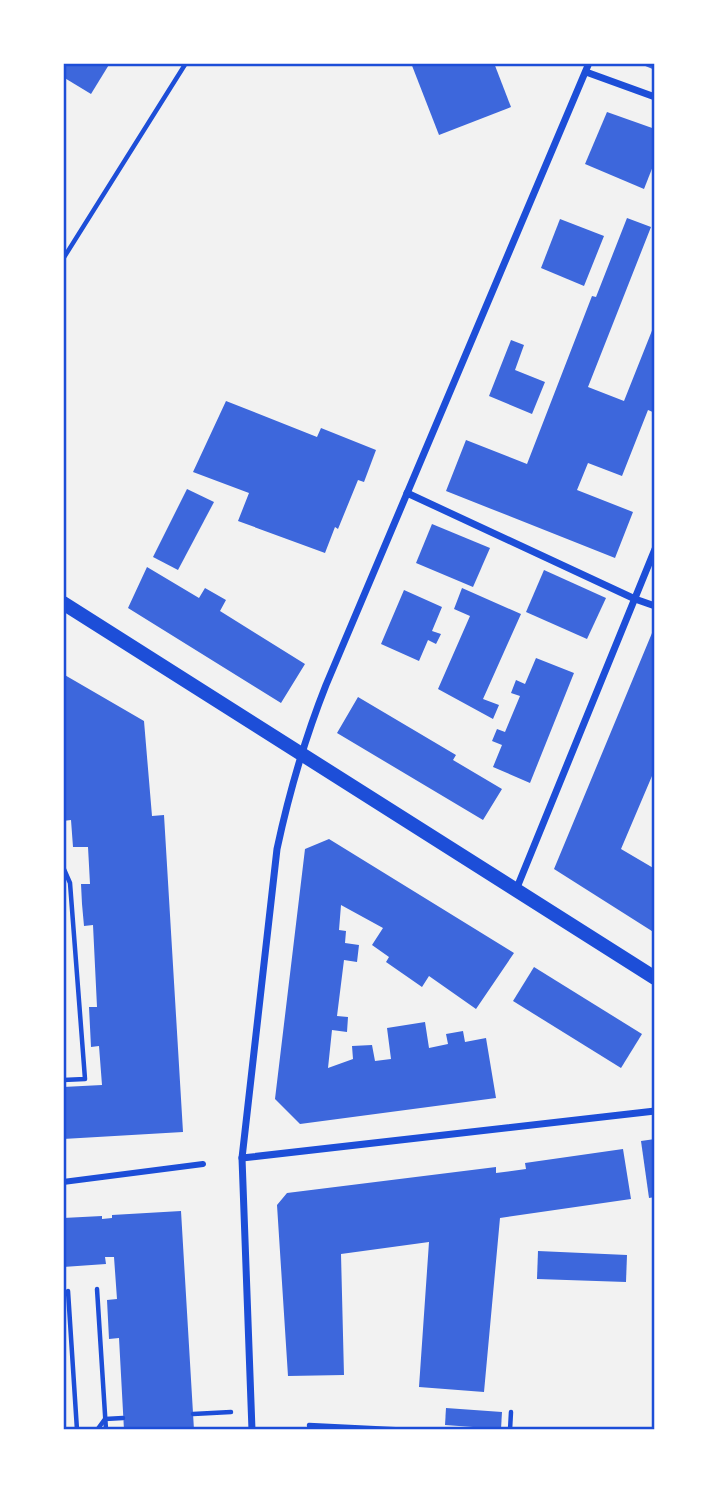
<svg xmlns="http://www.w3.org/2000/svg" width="718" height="1493" viewBox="0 0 718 1493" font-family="'Noto Sans',sans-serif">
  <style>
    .building { fill: #3d67dc }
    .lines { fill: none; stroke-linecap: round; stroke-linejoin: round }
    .path { stroke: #1d4ed8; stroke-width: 4.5 }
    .pedestrian { stroke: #1d4ed8; stroke-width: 6 }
    .minor { stroke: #1d4ed8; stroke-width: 7 }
    .secondary { stroke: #1d4ed8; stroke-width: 14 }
    .neatline { fill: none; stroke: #1d4ed8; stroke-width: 2.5 }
  </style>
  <rect width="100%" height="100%" fill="#f2f2f2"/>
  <g class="building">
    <polygon points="63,63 110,63 91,94 63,77"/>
    <polygon points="411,63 494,63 511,107 439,135"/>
    <polygon points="638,63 655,63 655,70"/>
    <polygon points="607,112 655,129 655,161 644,189 585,164"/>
    <polygon points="627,218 651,227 588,387 624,401 655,323 655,413 648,410 622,476 588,463 577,490 633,512 615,558 446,491 466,440 527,464 592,296 596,297"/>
    <polygon points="560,219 604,236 584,286 541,268"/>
    <polygon points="511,340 524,345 515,370 545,382 532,414 489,396"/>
    <polygon points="226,401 317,437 321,428 376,450 364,482 358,480 338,529 335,527 325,553 238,521 249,493 193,472"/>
    <polygon points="187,489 214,502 178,570 153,557"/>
    <polygon points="432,524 490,548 473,587 416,563"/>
    <polygon points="147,567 199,598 205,588 226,600 220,611 305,664 281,703 128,608"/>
    <polygon points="544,570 606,598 587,639 526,612"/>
    <polygon points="462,588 521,614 483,699 499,705 493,719 438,689 470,616 454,609"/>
    <polygon points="404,590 442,607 432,631 441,634 436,644 428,640 419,661 381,644"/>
    <polygon points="652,633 655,634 655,778 652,776 621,849 655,869 655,933 554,869"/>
    <polygon points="536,658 574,673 530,783 493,767 502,745 492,741 497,729 505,732 520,696 511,693 516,680 525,684"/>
    <polygon points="63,674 144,721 152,816 164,815 183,1132 63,1139 63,1087 102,1085 99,1046 91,1047 89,1007 97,1007 93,925 84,926 82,904 81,884 90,884 88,847 73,847 71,820 63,821"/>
    <polygon points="358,697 456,755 453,760 502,789 483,820 337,733"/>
    <polygon points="329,839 514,953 476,1009 429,976 422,987 386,962 389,957 372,945 383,928 341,905 339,930 346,931 345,943 359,945 357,962 344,960 337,1016 348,1017 347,1032 332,1030 328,1068 353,1059 352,1046 372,1045 375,1061 391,1059 387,1028 425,1022 429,1048 448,1044 446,1034 463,1031 465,1042 486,1038 496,1098 300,1124 275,1099 305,849"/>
    <polygon points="534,967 642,1034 621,1068 513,1001"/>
    <polygon points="655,1139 655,1197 649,1198 641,1141"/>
    <polygon points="623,1149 631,1199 500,1218 484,1392 419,1387 429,1242 341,1254 344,1375 288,1376 277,1205 287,1193 496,1167 496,1173 526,1169 525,1163"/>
    <polygon points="181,1211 194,1430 124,1430 119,1338 109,1339 107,1300 117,1299 114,1257 105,1257 106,1264 63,1267 63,1218 102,1216 102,1219 112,1218 112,1215"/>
    <polygon points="538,1251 627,1255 626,1282 537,1279"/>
    <polygon points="446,1408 502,1412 501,1429 445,1425"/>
  </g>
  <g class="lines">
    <g class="path">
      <polyline points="63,259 186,63"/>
      <polyline points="63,867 70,883 85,1079 63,1080"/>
      <polyline points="97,1289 106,1430"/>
      <polyline points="68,1291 77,1430"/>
      <polyline points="193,1414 231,1412"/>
      <polyline points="97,1430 105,1419 123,1418"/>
      <polyline points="310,1430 309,1425 411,1430"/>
      <polyline points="510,1430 511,1412"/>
    </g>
    <polyline class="pedestrian" points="63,1182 203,1164"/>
    <g class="minor">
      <polyline points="586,72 655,97"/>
      <polyline points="407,493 635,599 655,606"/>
      <polyline points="516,890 655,549"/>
      <polyline points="242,1158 655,1111"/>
      <path d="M252 1430 242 1158 277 849C289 793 305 738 326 685L589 63"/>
    </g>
    <polyline class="secondary" points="63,603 655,978"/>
  </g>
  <rect width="718" height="1493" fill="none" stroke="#ffffff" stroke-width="130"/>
  <rect x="65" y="65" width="588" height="1363" class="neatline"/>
</svg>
